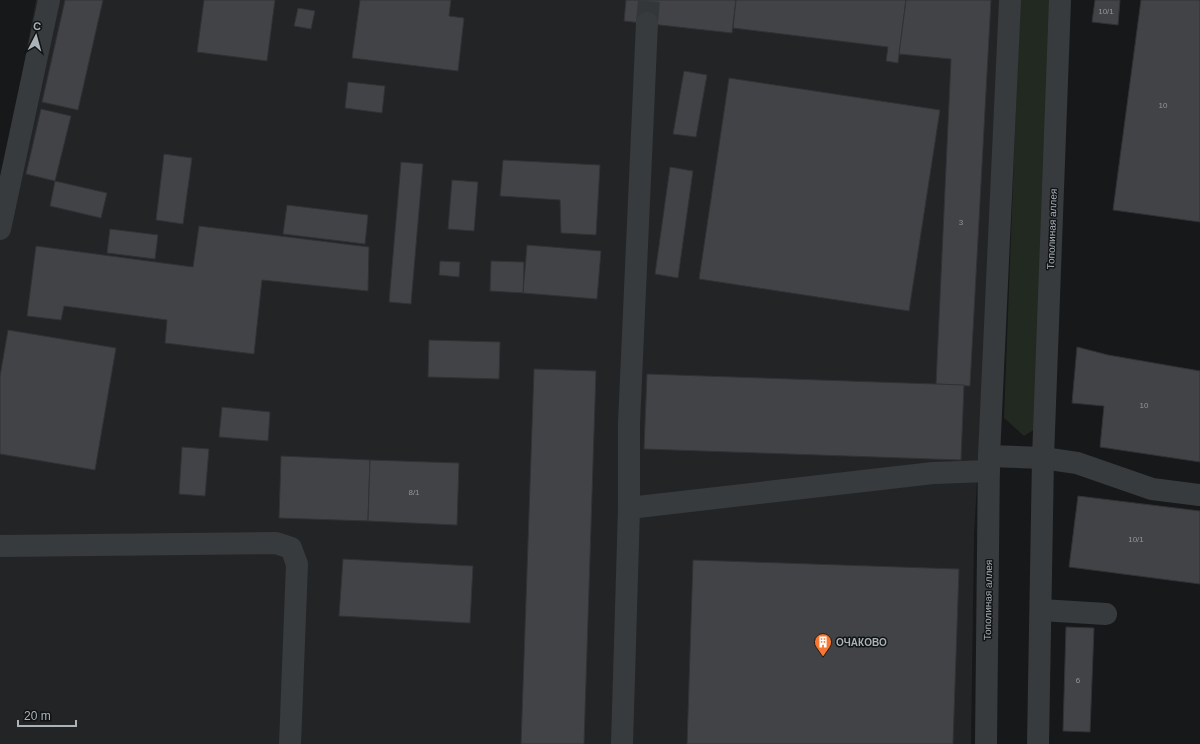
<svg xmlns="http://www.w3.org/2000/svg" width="1200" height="744" viewBox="0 0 1200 744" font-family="Helvetica,sans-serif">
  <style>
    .built { fill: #232426 }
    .green { fill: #222921 }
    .building { fill: #414346; stroke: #313235 }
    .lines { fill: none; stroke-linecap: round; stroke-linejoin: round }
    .minor-tunnel { stroke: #343739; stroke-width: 22; stroke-dasharray: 22 11; stroke-linecap: butt }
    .minor { stroke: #383b3e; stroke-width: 22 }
    .labels { text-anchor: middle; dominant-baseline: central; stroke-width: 3; stroke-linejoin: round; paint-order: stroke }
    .number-label { font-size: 8px; fill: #8f979c }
    .street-label { font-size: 10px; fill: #a9b3b9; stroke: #121314 }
    .poi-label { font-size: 10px; font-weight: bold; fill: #a9b3b9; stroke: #121314; text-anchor: start }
  </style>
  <rect width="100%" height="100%" fill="#171819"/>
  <polygon class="built" points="36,0 1004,0 974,536 971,744 0,744 0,192"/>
  <polygon class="green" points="1020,0 1052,0 1037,428 1024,436 1004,418"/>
  <g class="building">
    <polygon points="65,0 103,0 78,110 42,102"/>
    <polygon points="204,0 275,0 267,61 197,52"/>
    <polygon points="360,0 451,0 449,16 464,18 458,71 352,58"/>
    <polygon points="626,0 736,0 732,33 624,21"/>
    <polygon points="736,0 906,0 898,63 886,61 888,47 733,28"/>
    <polygon points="906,0 991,0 970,386 936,384 951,59 899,54"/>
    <polygon points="1095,0 1120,0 1118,25 1092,22"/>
    <polygon points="1141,0 1200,0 1200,222 1113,210"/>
    <polygon points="298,8 315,11 311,29 294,26"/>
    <polygon points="684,71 707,75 696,137 673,134"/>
    <polygon points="729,78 940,110 909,311 699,279"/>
    <polygon points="348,82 385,86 382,113 345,108"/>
    <polygon points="41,109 71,116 55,181 26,174"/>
    <polygon points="164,154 192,158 183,224 156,220"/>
    <polygon points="503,160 600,165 596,235 561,233 560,200 500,196"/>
    <polygon points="401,162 423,164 411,304 389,302"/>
    <polygon points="670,167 693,171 678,278 655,274"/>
    <polygon points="452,180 478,182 474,231 448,229"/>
    <polygon points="55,181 107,193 101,218 50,206"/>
    <polygon points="287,205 368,215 365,244 283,234"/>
    <polygon points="199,226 369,247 368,291 262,280 254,354 165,343 167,320 64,306 61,320 27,316 36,246 193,267"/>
    <polygon points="110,229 158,235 155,259 107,253"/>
    <polygon points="527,245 601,251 597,299 523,293"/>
    <polygon points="440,261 460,262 459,277 439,275"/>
    <polygon points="491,261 524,262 523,293 490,291"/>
    <polygon points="8,330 116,348 95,470 0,454 0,376"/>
    <polygon points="429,340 500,342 499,379 428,377"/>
    <polygon points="1077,347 1108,355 1200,371 1200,462 1100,447 1104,406 1072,403"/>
    <polygon points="534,369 596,371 584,744 521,744"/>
    <polygon points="647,374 964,385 961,460 644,449"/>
    <polygon points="222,407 270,412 268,441 219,437"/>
    <polygon points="182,447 209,449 205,496 179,494"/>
    <polygon points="281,456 370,460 368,521 279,518"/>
    <polygon points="370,460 459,463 457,525 368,521"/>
    <polygon points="1078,496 1200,511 1200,584 1069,567"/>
    <polygon points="343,559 473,566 470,623 339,616"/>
    <polygon points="693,560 959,569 953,744 687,744"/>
    <polygon points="1066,627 1094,628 1090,732 1063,731"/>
  </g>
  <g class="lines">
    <polyline class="minor-tunnel" points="647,23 649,0"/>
    <g class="minor">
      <polyline points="647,23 629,423 629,508 933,473 989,471"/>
      <polyline points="0,229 49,0"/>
      <polyline points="989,456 1043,458 1077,463 1152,489 1200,495"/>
      <polyline points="0,546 276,543 291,548 297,564 290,744"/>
      <polyline points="1041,610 1106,614"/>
      <polyline points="622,744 629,508"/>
      <polyline points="986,744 989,456 1010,0"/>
      <polyline points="1038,744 1043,458 1060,0"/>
    </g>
  </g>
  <defs>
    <g id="building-pin" transform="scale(0.9)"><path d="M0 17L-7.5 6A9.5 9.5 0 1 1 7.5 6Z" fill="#f77631" stroke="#121314"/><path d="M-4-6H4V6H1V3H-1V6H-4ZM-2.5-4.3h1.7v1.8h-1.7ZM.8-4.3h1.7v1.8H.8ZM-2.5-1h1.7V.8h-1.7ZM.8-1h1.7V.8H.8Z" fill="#fff"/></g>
  </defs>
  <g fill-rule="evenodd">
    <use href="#building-pin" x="823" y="642"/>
  </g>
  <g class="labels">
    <g class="number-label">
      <text x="1106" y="11">10/1</text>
      <text x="1163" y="105">10</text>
      <text x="961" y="222">3</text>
      <text x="1144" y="405">10</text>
      <text x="414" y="492">8/1</text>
      <text x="1136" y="539">10/1</text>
      <text x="1078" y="680">6</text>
    </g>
    <g class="street-label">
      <text transform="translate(1052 229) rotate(-88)">Тополиная аллея</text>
      <text transform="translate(988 600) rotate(-89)">Тополиная аллея</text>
    </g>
    <g class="poi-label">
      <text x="836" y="642">ОЧАКОВО</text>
    </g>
  </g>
  <g transform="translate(36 36) rotate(6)" stroke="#121314" stroke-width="3" paint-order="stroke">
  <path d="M0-3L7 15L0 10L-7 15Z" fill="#a9b3b9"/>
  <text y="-6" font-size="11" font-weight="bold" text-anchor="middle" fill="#a9b3b9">С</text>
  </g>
  <path d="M18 720v6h58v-6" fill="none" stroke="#a9b3b9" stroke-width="2"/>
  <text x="24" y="720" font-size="12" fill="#a9b3b9" stroke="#121314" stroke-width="3" paint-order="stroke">20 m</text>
</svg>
